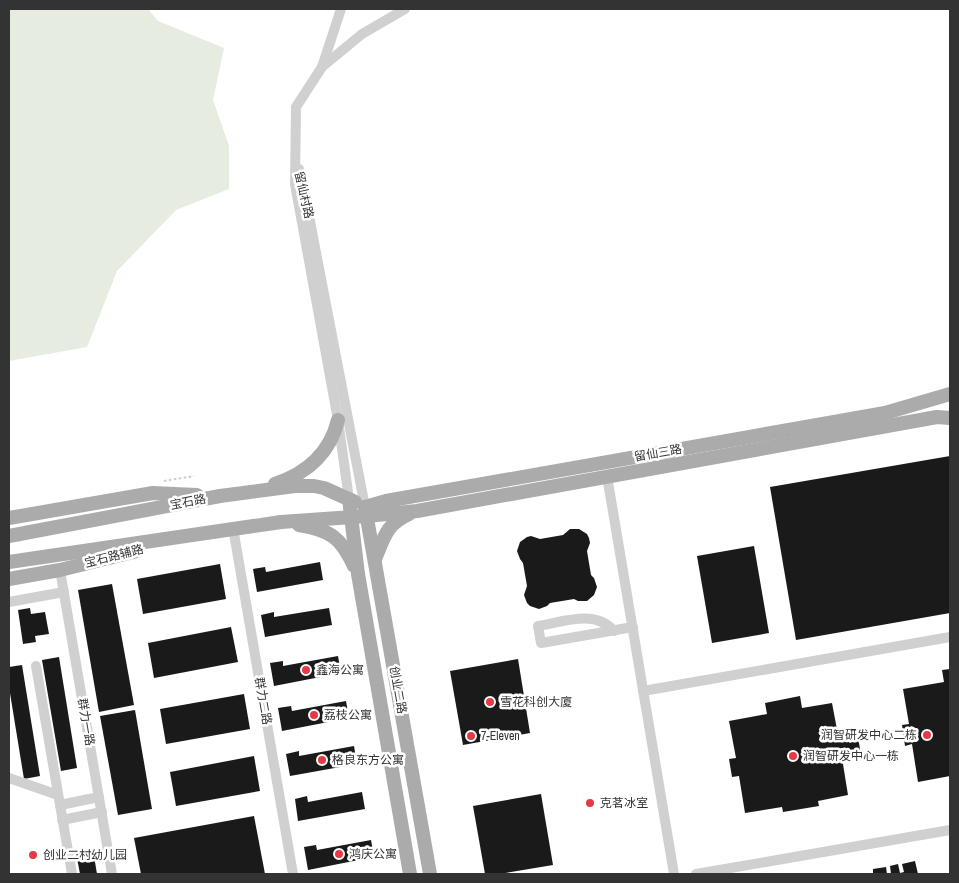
<svg xmlns="http://www.w3.org/2000/svg" width="959" height="883" viewBox="0 0 959 883" font-family="'Archivo Narrow','Noto Sans SC',sans-serif">
  <style>
    .green { fill: #e6ecdf }
    .building { fill: #1a1a1a }
    .lines { fill: none; stroke-linecap: round; stroke-linejoin: round }
    .path { stroke: #cdcdcd; stroke-width: 2; stroke-dasharray: 2.5 2.5; stroke-linecap: butt }
    .minor { stroke: #d0d0d0; stroke-width: 10 }
    .major { stroke: #ababab; stroke-width: 14 }
    .poi-dot { fill: #e63946; stroke: #fff; stroke-width: 2 }
    .labels { text-anchor: middle; dominant-baseline: central; stroke-width: 5; stroke-linejoin: round; paint-order: stroke }
    .street-label { font-size: 12px; fill: #333; stroke: #fff }
    .poi-label { font-size: 12px; fill: #333; stroke: #fff; text-anchor: start }
  </style>
  <rect width="100%" height="100%" fill="#fff"/>
  <polygon class="green" points="9,9 148,9 158,21 224,48 213,100 229,146 229,189 176,210 117,271 87,347 9,361"/>
  <g class="building">
    <polygon points="950,456 950,613 796,640 770,487"/>
    <polygon points="570,529 579,529 587,534 589,538 590,543 587,551 591,575 594,578 597,587 594,595 587,601 578,601 574,599 550,603 547,606 539,609 530,606 527,603 524,595 527,586 523,563 520,559 517,551 520,542 527,537 531,536 540,539 563,535"/>
    <polygon points="754,546 769,633 712,643 697,556"/>
    <polygon points="320,562 323,580 257,592 253,569 265,567 266,572"/>
    <polygon points="220,564 226,599 143,614 137,579"/>
    <polygon points="112,584 134,705 99,712 78,590"/>
    <polygon points="30,608 31,614 45,612 49,634 35,636 36,642 23,644 18,610"/>
    <polygon points="329,608 332,625 265,637 261,615 274,612 274,617"/>
    <polygon points="231,627 238,662 154,678 148,643"/>
    <polygon points="338,656 341,673 274,686 270,663 283,661 283,666"/>
    <polygon points="59,657 77,768 61,771 42,660"/>
    <polygon points="518,659 530,733 463,745 450,671"/>
    <polygon points="22,665 40,776 24,779 9,687 9,667"/>
    <polygon points="950,669 950,776 918,782 912,744 905,746 902,725 909,724 903,689 944,682 942,670"/>
    <polygon points="244,694 250,729 166,744 160,709"/>
    <polygon points="800,696 802,708 832,703 839,740 858,737 861,755 842,758 848,795 818,801 819,806 783,812 782,807 745,813 739,776 732,777 729,759 736,758 729,721 767,714 765,703"/>
    <polygon points="346,701 349,718 282,731 278,708 291,706 292,711"/>
    <polygon points="135,710 152,809 118,815 100,716"/>
    <polygon points="354,746 357,764 290,776 286,754 299,751 299,756"/>
    <polygon points="254,756 260,791 176,806 170,772"/>
    <polygon points="362,792 365,809 298,821 295,799 307,796 308,802"/>
    <polygon points="541,794 553,865 499,874 485,874 473,806"/>
    <polygon points="254,816 265,874 141,874 134,838"/>
    <polygon points="371,840 374,857 308,870 304,847 316,845 317,850"/>
    <polygon points="93,850 97,874 80,874 76,853"/>
    <polygon points="915,861 918,874 891,874 890,866 898,864 900,873 904,872 902,864"/>
    <polygon points="886,867 887,874 873,874 873,869"/>
  </g>
  <g class="lines">
    <polyline class="path" points="164,481 194,476"/>
    <g class="minor">
      <polyline points="322,67 341,9"/>
      <polyline points="299,169 303,185 365,507"/>
      <polyline points="607,476 674,874"/>
      <polyline points="349,499 338,420 295,184 296,107 322,67 362,34 405,9"/>
      <polyline points="233,528 293,874"/>
      <polyline points="60,570 112,874"/>
      <polyline points="9,602 64,592"/>
      <path d="M614 631C595 609 563 622 538 626L541 643 633 627"/>
      <polyline points="36,666 72,874"/>
      <polyline points="643,691 950,637"/>
      <polyline points="9,778 58,795"/>
      <polyline points="60,805 99,797"/>
      <polyline points="62,820 102,812"/>
      <polyline points="696,874 950,830"/>
    </g>
    <g class="major">
      <path d="M275 484C308 473 330 453 338 420"/>
      <polyline points="349,499 358,574 410,874"/>
      <polyline points="365,507 386,501 885,413 950,394"/>
      <polyline points="365,507 430,874"/>
      <polyline points="9,518 153,493 197,495"/>
      <path d="M299 525C331 530 341 538 354 566"/>
      <polyline points="9,536 220,496 295,486 314,486 324,488 355,502"/>
      <path d="M375 559C384 538 386 524 409 514"/>
      <polyline points="9,562 281,522 367,516 417,511 937,417 950,418"/>
      <polyline points="9,579 60,570 137,551"/>
    </g>
  </g>
  <g class="poi-dot">
    <circle cx="306" cy="670" r="5"/>
    <circle cx="490" cy="702" r="5"/>
    <circle cx="314" cy="715" r="5"/>
    <circle cx="927" cy="735" r="5"/>
    <circle cx="471" cy="736" r="5"/>
    <circle cx="793" cy="756" r="5"/>
    <circle cx="322" cy="760" r="5"/>
    <circle cx="590" cy="803" r="5"/>
    <circle cx="339" cy="854" r="5"/>
    <circle cx="33" cy="855" r="5"/>
  </g>
  <g class="labels">
    <g class="street-label">
      <text transform="translate(304 195) rotate(77)">留仙村路</text>
      <text transform="translate(658 453) rotate(-10)">留仙三路</text>
      <text transform="translate(188 502) rotate(-11)">宝石路</text>
      <text transform="translate(114 556) rotate(-14)">宝石路辅路</text>
      <text transform="translate(398 690) rotate(80)">创业二路</text>
      <text transform="translate(263 701) rotate(80)">群力二路</text>
      <text transform="translate(86 722) rotate(80)">群力一路</text>
    </g>
    <g class="poi-label">
      <text x="316" y="670">鑫海公寓</text>
      <text x="500" y="702">雪花科创大廈</text>
      <text x="324" y="715">荔枝公寓</text>
      <text x="917" y="735" text-anchor="end">润智研发中心二栋</text>
      <text x="481" y="736">7-Eleven</text>
      <text x="803" y="756">润智研发中心一栋</text>
      <text x="332" y="760">格良东方公寓</text>
      <text x="600" y="803">克茗冰室</text>
      <text x="349" y="854">鸿庆公寓</text>
      <text x="43" y="855">创业二村幼儿园</text>
    </g>
  </g>
  <rect width="959" height="883" fill="none" stroke="#333333" stroke-width="20"/>
</svg>
